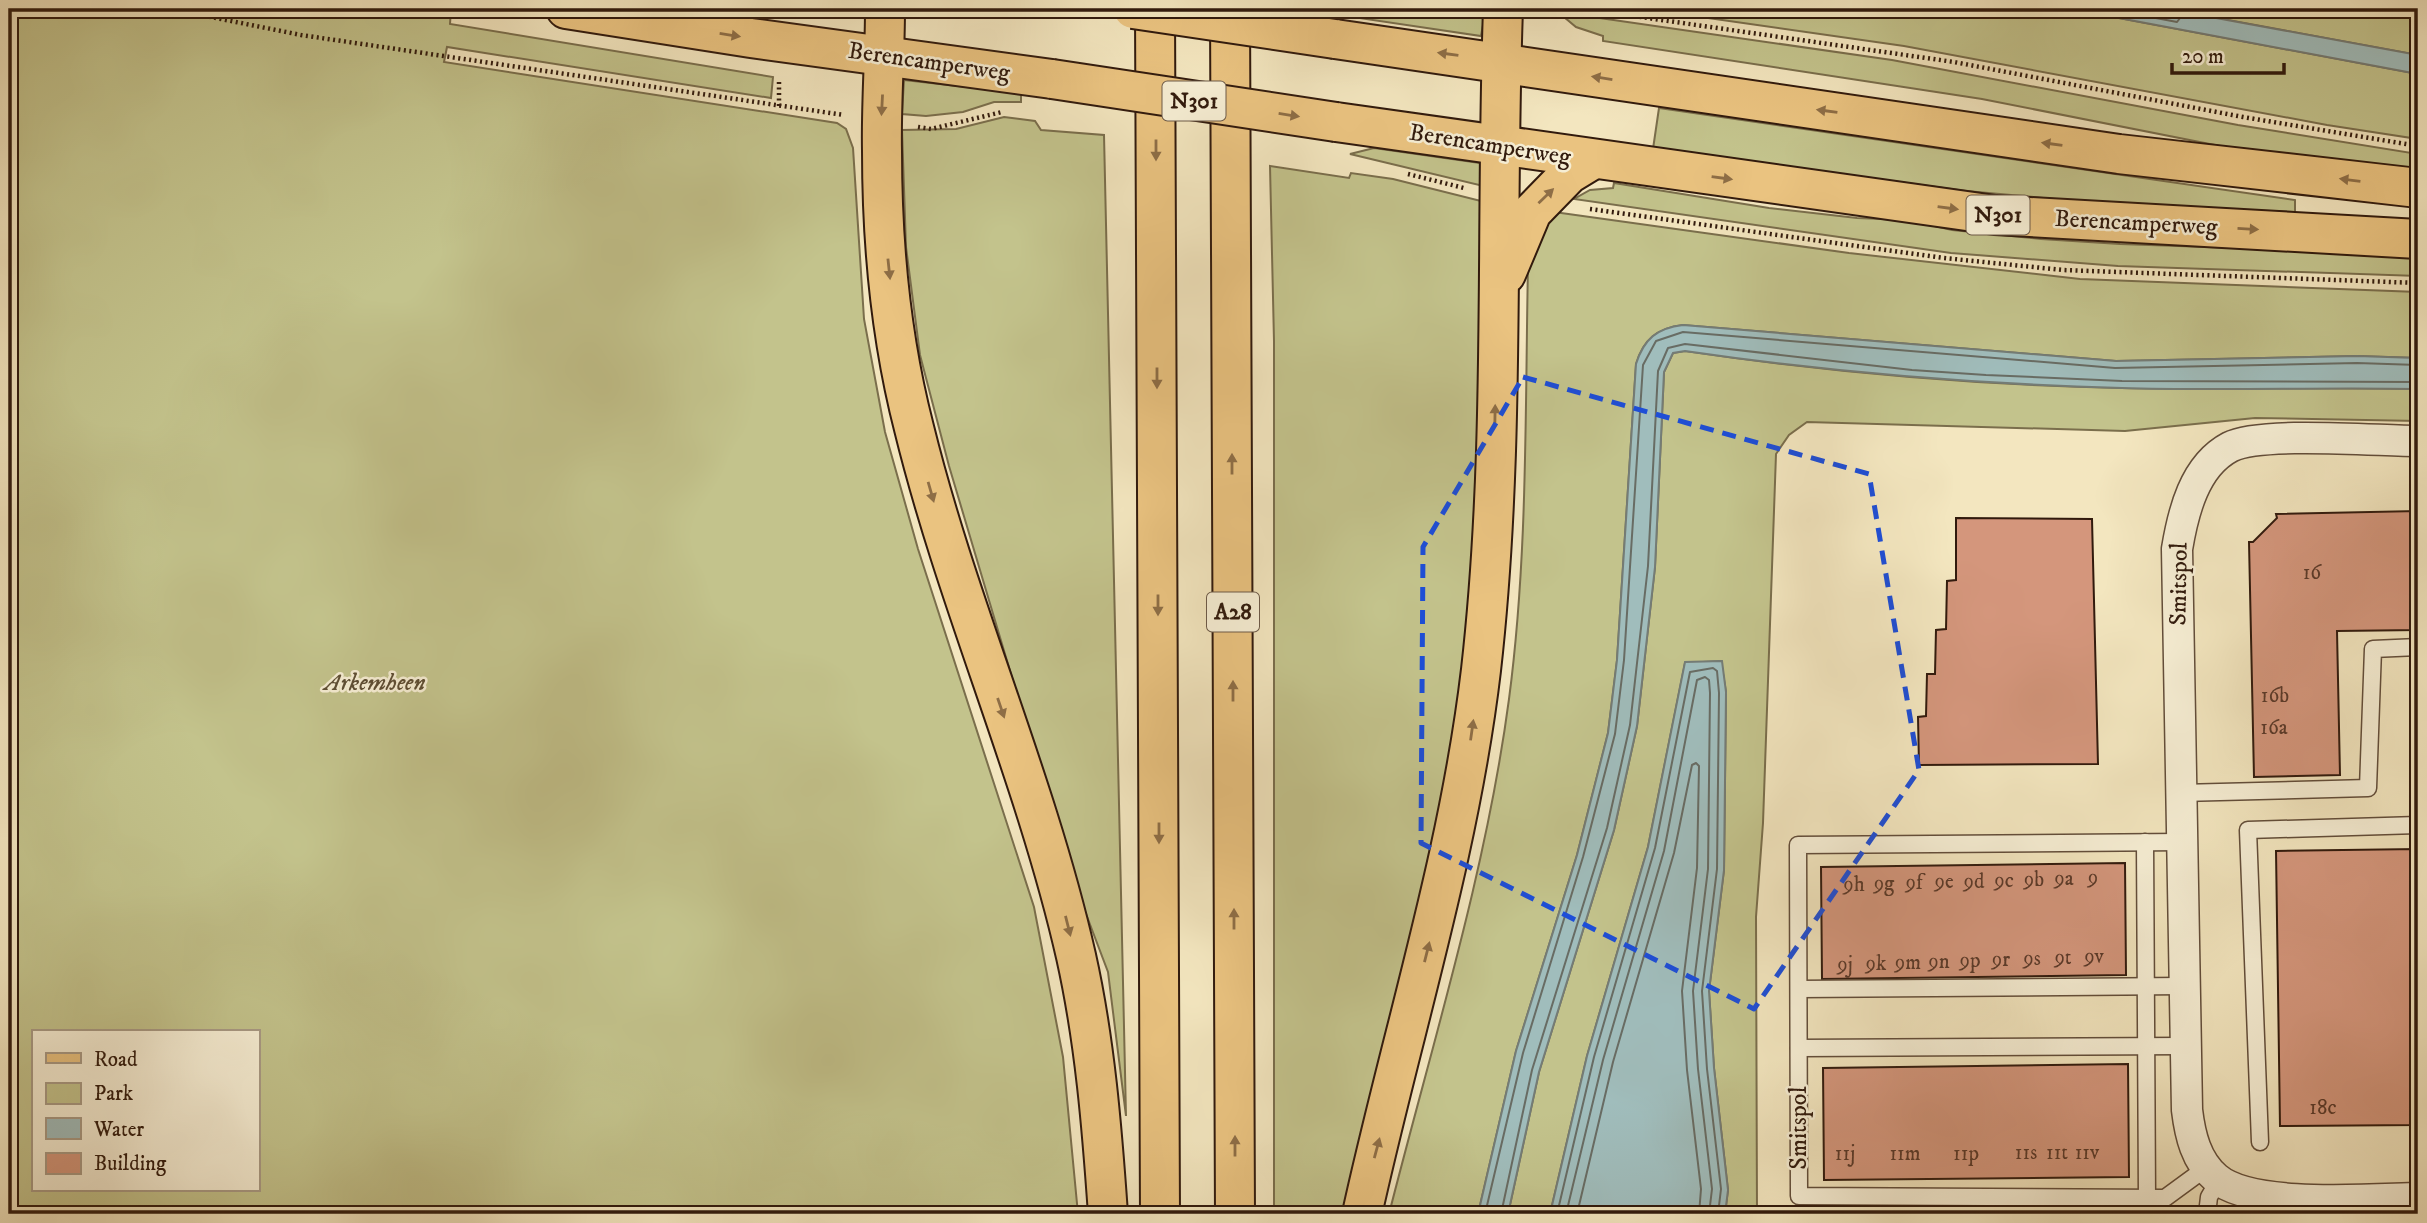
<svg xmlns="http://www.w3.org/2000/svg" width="2427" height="1223" viewBox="0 0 2427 1223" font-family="'IM FELL DW Pica',serif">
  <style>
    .green { fill: #c3c38c; stroke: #7a6e4c; stroke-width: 2; fill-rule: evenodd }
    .water { fill: #a0bdbc; stroke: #747c76; stroke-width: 2 }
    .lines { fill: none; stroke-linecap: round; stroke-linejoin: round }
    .shore { stroke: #686c64; stroke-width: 2 }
    .building { fill: #d4967c; stroke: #311a0d; stroke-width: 2 }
    .service-casing { stroke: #624d3a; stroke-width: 19 }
    .minor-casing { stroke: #624d3a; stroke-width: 33 }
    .primary-casing { stroke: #311a0d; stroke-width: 42 }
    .motorway-casing { stroke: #311a0d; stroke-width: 42 }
    .path { stroke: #311a0d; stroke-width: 4.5; stroke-dasharray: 2 3.5; stroke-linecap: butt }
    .service { stroke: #f7efd5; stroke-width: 16 }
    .minor { stroke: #f7efd5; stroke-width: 30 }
    .primary { stroke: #eac380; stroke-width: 38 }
    .motorway { stroke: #eac380; stroke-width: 38 }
    .primary-bridge-casing { stroke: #311a0d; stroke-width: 42; stroke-linecap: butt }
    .primary-bridge { stroke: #eac380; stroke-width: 38 }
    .oneway { fill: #8e6e46 }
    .marked { fill: none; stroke: #1d4ed8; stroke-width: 5; stroke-dasharray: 14 9; stroke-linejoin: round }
    .labels { text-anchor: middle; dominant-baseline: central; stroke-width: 5; stroke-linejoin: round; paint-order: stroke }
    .number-label { font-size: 21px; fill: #5a3929 }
    .shield { fill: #f7efd5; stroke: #6c5a49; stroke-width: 2 }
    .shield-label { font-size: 23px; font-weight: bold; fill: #311a0d }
    .street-label { font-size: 24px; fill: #311a0d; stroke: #f7efd5 }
    .park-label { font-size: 24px; font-style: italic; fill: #5d4d33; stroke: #f7efd5 }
  </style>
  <rect width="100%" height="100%" fill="#f3e6bf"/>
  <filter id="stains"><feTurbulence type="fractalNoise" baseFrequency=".00286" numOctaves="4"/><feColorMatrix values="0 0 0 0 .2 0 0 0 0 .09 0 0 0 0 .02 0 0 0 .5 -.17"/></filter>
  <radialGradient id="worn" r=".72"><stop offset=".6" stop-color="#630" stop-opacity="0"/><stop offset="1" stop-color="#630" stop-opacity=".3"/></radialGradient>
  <g class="green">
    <path d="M9 9H451L450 24 773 77 771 98 447 47 444 62 837 123 846 129 853 148 864 319 885 432 918 549 1034 907 1063 1057 1078 1214H9ZM33 1032H257V1190H33Z"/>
    <polygon points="1359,9 1486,9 1481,36 1359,18"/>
    <polygon points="1645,9 2071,9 2418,74 2418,139 2327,125 1904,46"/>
    <polygon points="2168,9 2418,9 2418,55"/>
    <polygon points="1558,12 1892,60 2238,125 2418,154 2418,177 2230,148 1982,99 1603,41 1603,36 1576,27"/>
    <polygon points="904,80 1021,93 1021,102 994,102 963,112 926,116 902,114"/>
    <polygon points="1659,108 2295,200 2295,212 2122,205 1966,191 1653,149"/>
    <polygon points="1004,117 1035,121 1041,130 1104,135 1126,1116 1108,972 1069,869 949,466 920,355 906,247 902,130 956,129"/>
    <polygon points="1374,148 1487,164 1486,180 1479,185 1350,154"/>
    <polygon points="1270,166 1349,178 1351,173 1393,179 1485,202 1486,347 1467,685 1350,1214 1274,1214 1274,341"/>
    <polygon points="1614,183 1769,208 1857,218 1908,220 1952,230 2041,239 2120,244 2418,254 2418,276 2118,266 1951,253 1574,199 1590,190 1613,188"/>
    <path d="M1554 212 1849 253 2080 279 2418 292V358L2357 356 2116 361 1683 325C1657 328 1643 340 1636 364L1617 660 1608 733 1577 855 1516 1051 1478 1214H1389C1432 1044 1486 873 1509 699 1528 555 1525 410 1528 265L1538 233Z"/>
    <path d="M1685 351C1829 372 1976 385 2122 388 2221 390 2320 387 2418 389V421L2255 418 2125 431 1807 422 1789 435 1776 454 1763 823 1756 917 1757 1214H1725L1728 1190 1714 1068 1709 991 1724 870 1726 692 1721 661 1685 663 1648 847 1587 1056 1550 1214H1508L1539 1072 1614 830 1637 726 1655 567 1664 372 1673 353Z"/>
  </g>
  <g class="water">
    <polygon points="2071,9 2167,9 2418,55 2418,74"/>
    <path d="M1683 325 2116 361 2357 356 2418 358V389C2320 387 2221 391 2122 388 1976 384 1829 372 1685 351L1673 353 1664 372 1655 567 1637 726 1614 830 1539 1072 1508 1214H1478L1516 1051 1577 855 1608 733 1617 660 1636 364C1644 339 1657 328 1683 325Z"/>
    <polygon points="1722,661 1726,692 1724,870 1709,991 1714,1068 1728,1190 1725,1214 1550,1214 1587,1056 1648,847 1685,662"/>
  </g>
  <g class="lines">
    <g class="shore">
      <polyline points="2108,9 2177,22 2180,18 2178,9"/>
      <polyline points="1485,1214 1523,1053 1583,857 1615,734 1624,660 1643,365 1656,341 1683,332 2115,368 2357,363 2418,365"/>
      <polyline points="1501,1214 1532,1070 1607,828 1630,725 1648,566 1658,371 1668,348 1685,344 1912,370 1986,375 2122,381 2418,382"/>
      <polyline points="1557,1214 1594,1057 1655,848 1690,672 1713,668 1717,671 1719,693 1717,869 1702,991 1707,1069 1721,1189 1718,1214"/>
      <polyline points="1566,1214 1603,1060 1664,851 1697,680 1705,677 1709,680 1710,693 1708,869 1693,991 1698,1069 1712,1189 1709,1214"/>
      <polyline points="1577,1214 1613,1062 1674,853 1692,765 1696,763 1699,766 1697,868 1682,991 1687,1070 1701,1189 1699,1214"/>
    </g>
  </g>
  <g class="building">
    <polygon points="2418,511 2418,630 2337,631 2340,775 2254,777 2249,542 2253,542 2277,518 2276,514"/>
    <polygon points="1956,518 2092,519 2098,764 1919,765 1918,717 1926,716 1927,674 1935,674 1936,630 1946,629 1947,581 1956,580"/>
    <polygon points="2418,849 2418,1125 2280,1126 2276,851"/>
    <polygon points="2125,863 2126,975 1822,979 1821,867"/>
    <polygon points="2128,1064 2129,1177 1824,1180 1823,1068"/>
  </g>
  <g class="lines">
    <g class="service-casing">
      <g id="service">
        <polyline points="2181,793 2368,788 2373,649 2418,647"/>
        <polyline points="2145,842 2147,1198"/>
        <polyline points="2182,842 1798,845 1799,1196 2165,1198 2206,1168"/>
        <polyline points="1799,989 2184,986"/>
        <polyline points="1799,1048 2185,1046"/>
        <polyline points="2260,1142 2248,830 2418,825"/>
        <polyline points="2207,1214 2209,1197 2219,1180"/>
      </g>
    </g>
    <g class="minor-casing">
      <path id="minor" d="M2418 441C2378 441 2261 431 2230 447 2194 466 2183 513 2177 549L2187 1110C2190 1135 2196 1161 2216 1178 2252 1209 2371 1199 2418 1198"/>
    </g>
    <g class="primary-casing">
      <g id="primary">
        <polyline points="566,9 751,38 1052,79"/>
        <polyline points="1335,39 2119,154 2418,188"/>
        <polyline points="1336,122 1995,215 2418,239"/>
      </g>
    </g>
    <g class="motorway-casing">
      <g id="motorway">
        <path d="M885 9C885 56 881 104 882 151 882 243 891 339 914 428 958 607 1035 776 1076 956 1095 1041 1102 1128 1108 1214"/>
        <polyline points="1155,9 1160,1214"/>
        <polyline points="1230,9 1235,1214"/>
        <polyline points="1506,274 1532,212 1569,174 1592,160"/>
        <path d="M1362 1214C1402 1032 1459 856 1481 670 1506 451 1495 229 1503 9"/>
      </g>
    </g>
    <g class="path">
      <polyline points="171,9 301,35 844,115"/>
      <polyline points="1585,9 1954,62 2243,117 2418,146"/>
      <polyline points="779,106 779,80"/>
      <polyline points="918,127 931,129 1002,112"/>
      <polyline points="1408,174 1464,188"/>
      <polyline points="1590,209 1944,258 2063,270 2418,283"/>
    </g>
    <use href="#service" class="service"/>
    <use href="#minor" class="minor"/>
    <use href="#primary" class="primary"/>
    <use href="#motorway" class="motorway"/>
    <g class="primary-bridge-casing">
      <g id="primary-bridge">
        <polyline points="1133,9 1335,39"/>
        <polyline points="1052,79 1336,122"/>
      </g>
    </g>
    <use href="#primary-bridge" class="primary-bridge"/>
  </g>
  <defs><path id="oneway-solid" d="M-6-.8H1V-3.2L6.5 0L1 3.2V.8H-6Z" transform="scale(1.75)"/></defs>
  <g class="oneway">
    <use href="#oneway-solid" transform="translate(730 35) rotate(9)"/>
    <use href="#oneway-solid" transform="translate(1448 54) rotate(-172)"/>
    <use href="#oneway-solid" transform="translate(1602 78) rotate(-171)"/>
    <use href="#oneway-solid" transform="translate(882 105) rotate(93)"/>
    <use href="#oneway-solid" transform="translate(1827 111) rotate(-172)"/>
    <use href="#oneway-solid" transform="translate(1289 115) rotate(9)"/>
    <use href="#oneway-solid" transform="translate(2052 144) rotate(-172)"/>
    <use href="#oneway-solid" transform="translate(1156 150) rotate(90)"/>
    <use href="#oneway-solid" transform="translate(1722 178) rotate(8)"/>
    <use href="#oneway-solid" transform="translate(2350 180) rotate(-173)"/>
    <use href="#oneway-solid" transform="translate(1546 196) rotate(-44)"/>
    <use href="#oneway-solid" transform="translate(1948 208) rotate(8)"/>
    <use href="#oneway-solid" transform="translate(2248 229) rotate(3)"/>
    <use href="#oneway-solid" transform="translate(889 269) rotate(84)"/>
    <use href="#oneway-solid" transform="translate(1157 378) rotate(90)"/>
    <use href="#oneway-solid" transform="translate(1495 415) rotate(-89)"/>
    <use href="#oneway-solid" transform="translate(1232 464) rotate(-90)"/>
    <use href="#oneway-solid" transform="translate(931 492) rotate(74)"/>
    <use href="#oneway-solid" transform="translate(1158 605) rotate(90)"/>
    <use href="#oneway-solid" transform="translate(1233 691) rotate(-90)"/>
    <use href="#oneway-solid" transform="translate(1001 708) rotate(71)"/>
    <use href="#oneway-solid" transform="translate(1472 730) rotate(-82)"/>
    <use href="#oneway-solid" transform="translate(1159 833) rotate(90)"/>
    <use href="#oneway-solid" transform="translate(1234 919) rotate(-90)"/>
    <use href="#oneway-solid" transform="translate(1068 926) rotate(76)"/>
    <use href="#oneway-solid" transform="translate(1427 952) rotate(-76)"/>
    <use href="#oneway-solid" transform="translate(1235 1146) rotate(-90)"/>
    <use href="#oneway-solid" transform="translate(1377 1148) rotate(-75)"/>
  </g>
  <path class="marked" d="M1523 377 1869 474 1919 770 1754 1009 1421 843 1423 547Z"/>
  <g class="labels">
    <g class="number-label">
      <text x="2312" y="573">16</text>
      <text x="2275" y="696">16b</text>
      <text x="2274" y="728">16a</text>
      <text x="2093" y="878">9</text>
      <text x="2064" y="879">9a</text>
      <text x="2034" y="880">9b</text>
      <text x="2004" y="881">9c</text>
      <text x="1944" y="882">9e</text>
      <text x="1974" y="882">9d</text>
      <text x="1914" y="883">9f</text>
      <text x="1884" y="884">9g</text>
      <text x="1854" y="885">9h</text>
      <text x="2094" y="957">9v</text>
      <text x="2063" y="958">9t</text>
      <text x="2032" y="959">9s</text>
      <text x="2001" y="960">9r</text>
      <text x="1970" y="961">9p</text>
      <text x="1939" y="962">9n</text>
      <text x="1908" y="963">9m</text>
      <text x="1876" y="964">9k</text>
      <text x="1845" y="965">9j</text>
      <text x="2323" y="1108">18c</text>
      <text x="2026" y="1153">11s</text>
      <text x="2057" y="1153">11t</text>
      <text x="2087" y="1153">11v</text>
      <text x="1845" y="1154">11j</text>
      <text x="1905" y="1154">11m</text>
      <text x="1966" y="1154">11p</text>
    </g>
    <g class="shield">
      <rect x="1162.5" y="81.5" width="63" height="39" rx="5"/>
      <rect x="1966.5" y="195.5" width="63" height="39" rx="5"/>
      <rect x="1207" y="592.5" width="52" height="39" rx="5"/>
    </g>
    <g class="shield-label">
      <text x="1194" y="101">N301</text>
      <text x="1998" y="215">N301</text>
      <text x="1233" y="612">A28</text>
    </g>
    <g class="street-label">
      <text transform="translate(929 62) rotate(8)">Berencamperweg</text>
      <text transform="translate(1490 145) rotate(9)">Berencamperweg</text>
      <text transform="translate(2136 223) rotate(3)">Berencamperweg</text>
      <text transform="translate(2179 584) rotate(-89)">Smitspol</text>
      <text transform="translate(1799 1128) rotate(-90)">Smitspol</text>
    </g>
    <g class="park-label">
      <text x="375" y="683">Arkemheen</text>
    </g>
  </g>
  <rect width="2427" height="1223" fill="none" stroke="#f3e6bf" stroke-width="35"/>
  <rect x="10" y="10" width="2406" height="1202" fill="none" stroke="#311a0d" stroke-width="3.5"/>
  <rect x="18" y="18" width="2392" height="1188" fill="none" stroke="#311a0d" stroke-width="2"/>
  <rect x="32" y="1030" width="228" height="161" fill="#f7efd5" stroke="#a89a85" stroke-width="2"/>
  <rect x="46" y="1053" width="35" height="10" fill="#eac380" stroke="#a89a85" stroke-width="2"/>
  <text x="94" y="1066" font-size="21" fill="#311a0d">Road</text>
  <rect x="46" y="1083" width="35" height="21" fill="#c3c38c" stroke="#a89a85" stroke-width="2"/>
  <text x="94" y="1100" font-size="21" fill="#311a0d">Park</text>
  <rect x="46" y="1118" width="35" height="21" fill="#a0bdbc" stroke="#a89a85" stroke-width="2"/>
  <text x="94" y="1136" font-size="21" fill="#311a0d">Water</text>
  <rect x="46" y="1153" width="35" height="21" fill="#d4967c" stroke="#a89a85" stroke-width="2"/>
  <text x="94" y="1170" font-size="21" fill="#311a0d">Building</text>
  <path d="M2172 63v10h112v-10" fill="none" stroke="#311a0d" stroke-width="3.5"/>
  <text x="2182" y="63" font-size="21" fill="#311a0d" stroke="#f7efd5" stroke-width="5" paint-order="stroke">20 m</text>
  <rect width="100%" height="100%" filter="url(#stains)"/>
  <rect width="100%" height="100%" fill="url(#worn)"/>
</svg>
